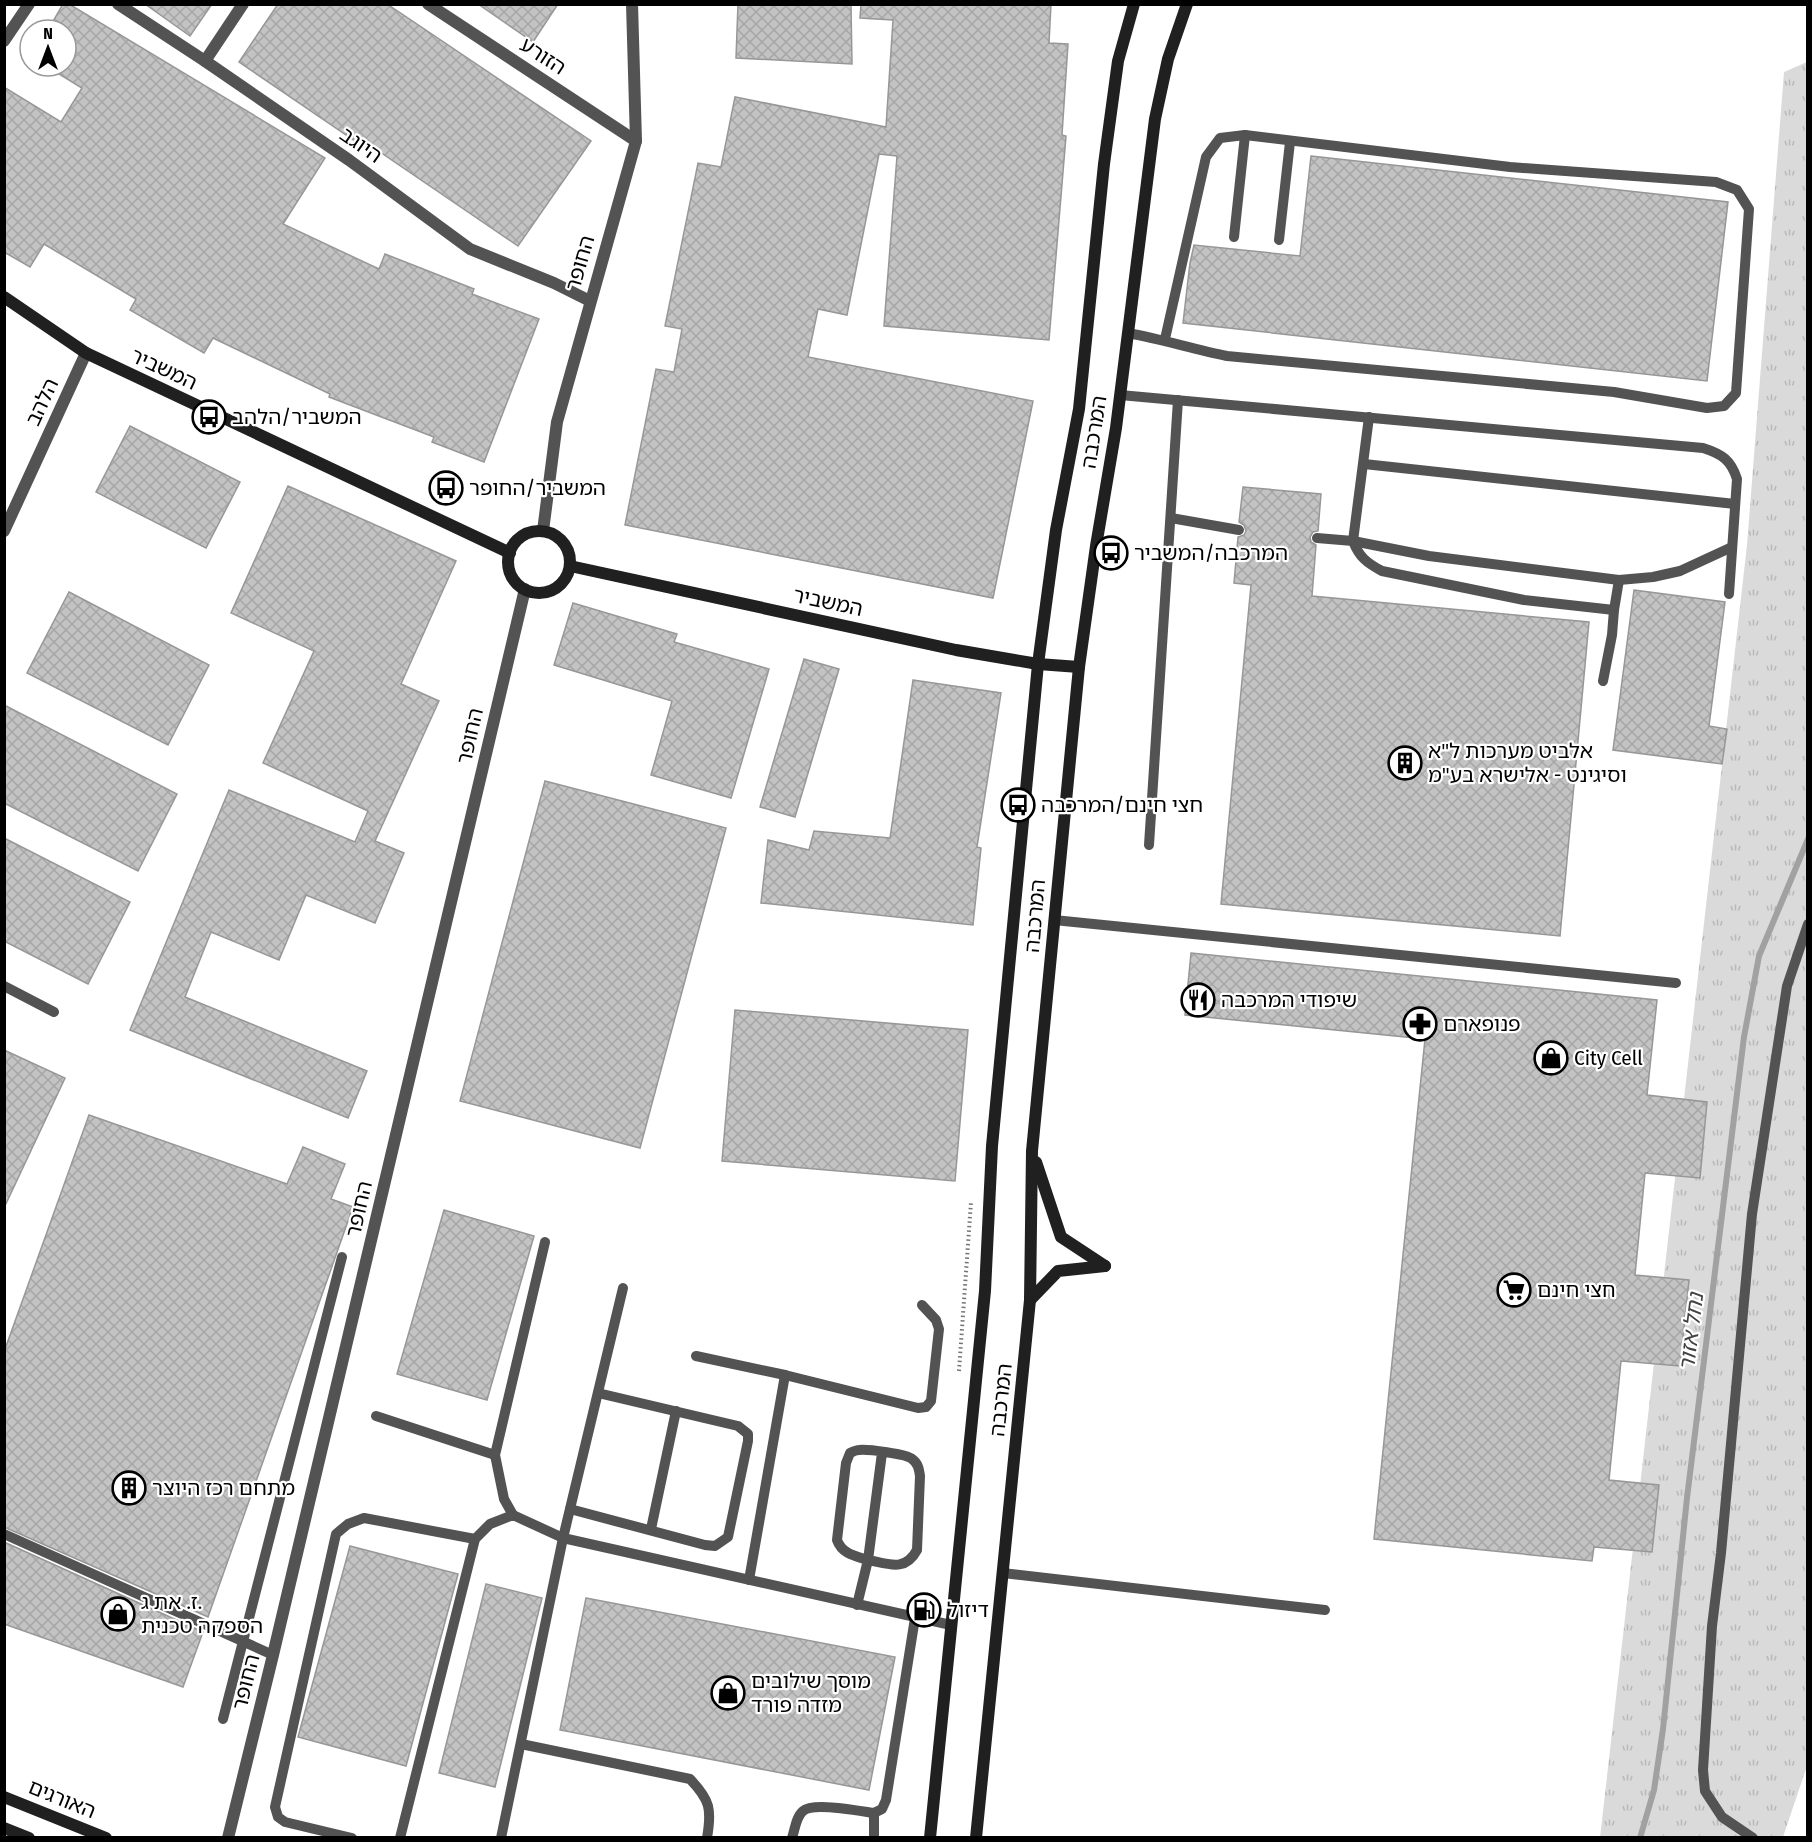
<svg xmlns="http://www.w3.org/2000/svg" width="1812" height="1842" viewBox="0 0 1812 1842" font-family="'Fira Sans Condensed','Noto Sans Hebrew',sans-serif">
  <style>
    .grass { fill: url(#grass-tufts) }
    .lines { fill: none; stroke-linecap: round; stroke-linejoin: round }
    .stream { stroke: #a1a1a1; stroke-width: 6 }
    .building { fill: url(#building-cross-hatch); stroke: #979797; stroke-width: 1.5 }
    .path { stroke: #757575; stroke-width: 4; stroke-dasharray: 1.5 3; stroke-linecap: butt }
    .lane { stroke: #535353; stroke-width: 10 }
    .street { stroke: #535353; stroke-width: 12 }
    .secondary { stroke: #202020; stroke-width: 12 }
    .labels { text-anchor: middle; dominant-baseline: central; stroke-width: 4.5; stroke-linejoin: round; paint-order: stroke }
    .street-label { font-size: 21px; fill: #000; stroke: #fff }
    .poi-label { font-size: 21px; fill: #000; stroke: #fff; text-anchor: start }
    .water-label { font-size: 22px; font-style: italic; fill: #424242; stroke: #fff }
  </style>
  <defs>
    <pattern id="grass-tufts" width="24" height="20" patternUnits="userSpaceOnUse" patternTransform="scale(1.5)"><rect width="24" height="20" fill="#dadada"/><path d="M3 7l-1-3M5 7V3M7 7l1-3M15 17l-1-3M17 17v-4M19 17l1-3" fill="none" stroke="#b9b9b9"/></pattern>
    <pattern id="building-cross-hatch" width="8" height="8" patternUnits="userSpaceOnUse" patternTransform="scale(1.5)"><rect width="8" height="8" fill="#c3c3c3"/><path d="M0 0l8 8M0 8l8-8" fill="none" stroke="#a6a6a6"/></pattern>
  </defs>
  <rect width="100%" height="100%" fill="#fff"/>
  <polygon class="grass" points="1807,62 1807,1766 1783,1837 1600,1838 1747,545 1784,72"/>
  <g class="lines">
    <polyline class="stream" points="1640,1838 1654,1790 1663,1729 1687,1498 1744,1037 1759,956 1808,839"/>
  </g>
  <g class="building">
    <polygon points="63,4 69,4 325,158 283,224 379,269 385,254 474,289 472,294 539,319 484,462 432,442 434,437 329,397 330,394 213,338 204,353 130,310 136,299 44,244 30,267 4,252 4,87 61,122 82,88 46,66 66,66 66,30 48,30"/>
    <polygon points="145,4 212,4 190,36"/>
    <polygon points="278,4 387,4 591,141 518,246 374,148 371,152 239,62"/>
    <polygon points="478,4 558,4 533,42"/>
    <polygon points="738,4 851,4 852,64 736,58"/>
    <polygon points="861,4 1051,4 1049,43 1068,44 1062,135 1066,136 1049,340 884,326 897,156 879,154 847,315 818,309 808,357 1033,401 993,598 625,525 656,369 674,372 682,329 665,326 698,163 721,167 735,97 886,127 893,20 860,18"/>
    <polygon points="1311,156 1728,202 1707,381 1183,323 1190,263 1194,245 1300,256"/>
    <polygon points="130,426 240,482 206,548 96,492"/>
    <polygon points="288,486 456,561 401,684 439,701 375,841 404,853 375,923 306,895 279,960 211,932 185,997 367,1071 348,1118 130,1030 229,790 355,842 368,811 263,763 314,651 231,613"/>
    <polygon points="1243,487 1321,494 1318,531 1313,532 1310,537 1311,542 1316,545 1312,596 1589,622 1560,936 1221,904 1251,585 1234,583 1238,537 1244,535 1246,531 1244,525 1239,522"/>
    <polygon points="1634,590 1725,602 1709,726 1727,729 1722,764 1613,750"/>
    <polygon points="69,592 209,665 168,745 27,673"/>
    <polygon points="573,603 677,634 674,642 769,669 731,798 651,775 672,701 554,665"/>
    <polygon points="804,659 839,669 795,817 760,807"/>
    <polygon points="913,680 1001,693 977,847 981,848 973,925 761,903 768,840 809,850 814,831 890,838"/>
    <polygon points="4,705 177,794 138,871 4,803"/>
    <polygon points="545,781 726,828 640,1148 460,1101"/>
    <polygon points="4,838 130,902 88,984 4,941"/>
    <polygon points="1191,953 1657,1000 1647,1095 1707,1102 1700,1178 1645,1173 1635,1275 1689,1280 1680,1366 1621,1361 1609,1480 1659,1485 1652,1552 1594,1547 1592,1561 1374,1539 1425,1039 1185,1015"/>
    <polygon points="735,1010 968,1030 955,1181 722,1161"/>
    <polygon points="4,1050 65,1078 4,1208"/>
    <polygon points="89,1115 287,1184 303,1147 345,1164 331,1199 353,1207 208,1617 4,1527 4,1352"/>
    <polygon points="444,1210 534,1236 487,1400 397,1374"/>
    <polygon points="4,1542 203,1632 183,1687 4,1624"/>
    <polygon points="350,1546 458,1574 406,1766 298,1737"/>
    <polygon points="486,1584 542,1598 495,1787 439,1773"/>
    <polygon points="586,1598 895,1657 869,1790 560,1730"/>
  </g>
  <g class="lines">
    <polyline class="path" points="959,1371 971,1202"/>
    <g class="lane">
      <polyline points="1234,237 1245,135"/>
      <polyline points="1279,240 1290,142"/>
      <path d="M1128 333C1161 339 1193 349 1227 356L1614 392 1707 408 1724 406 1736 393 1749 209 1737 190 1716 182 1510 167 1245 135 1220 138 1206 157 1165 339"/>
      <path d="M1120 395 1703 448C1722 454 1731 460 1737 479L1729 594"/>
      <path d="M1369 417 1353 541C1359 557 1367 563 1382 571L1524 600 1614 610 1612 635 1603 681"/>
      <polyline points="1364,464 1735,504"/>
      <polyline points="1171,518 1239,530"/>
      <polyline points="1317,538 1353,541 1429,556 1619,580 1653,577 1680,571 1732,547"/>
      <polyline points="1614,610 1619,580"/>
      <polyline points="1149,845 1178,400"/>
      <polyline points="1054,920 1676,983"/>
      <polyline points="4,986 54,1012"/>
      <polyline points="696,1356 785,1375 749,1580"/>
      <polyline points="785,1375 918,1408 926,1407 931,1401 939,1329 936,1320 922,1305"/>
      <polyline points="376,1416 495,1455"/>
      <polyline points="570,1509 705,1545 715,1546 728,1537 748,1441 748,1434 738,1426 598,1393"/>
      <polyline points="513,1515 504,1499 495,1455 545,1242"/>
      <polyline points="651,1529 676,1411"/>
      <polyline points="4,1534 273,1655"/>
      <polyline points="1003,1573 1325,1610"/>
      <path d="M857 1605 868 1560C855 1556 842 1554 837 1540L846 1463 850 1453C852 1452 856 1450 859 1450 867 1449 907 1454 912 1459 918 1463 919 1469 920 1476L917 1550C905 1572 889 1564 868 1560L882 1453"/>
      <polyline points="223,1719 342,1257"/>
      <path d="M521 1744 690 1779C710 1800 712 1809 707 1838"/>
      <polyline points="874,1813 874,1838"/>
      <polyline points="352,1838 285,1822 278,1817 275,1807 336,1534 348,1524 364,1518 475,1539"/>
      <polyline points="400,1838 475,1539 490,1524 513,1515 563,1538 951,1625"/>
      <polyline points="501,1838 563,1538 623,1288"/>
      <path d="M792 1838C795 1829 796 1817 803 1811 813 1802 860 1811 874 1813L882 1809 886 1800 915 1618"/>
      <polyline points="1753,1838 1722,1817 1705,1791 1703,1770 1712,1626 1721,1553 1752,1214 1787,986 1808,924"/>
    </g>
    <g class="street">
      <polyline points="118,4 205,61 349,160 470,249 554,283 590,301"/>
      <polyline points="428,4 636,141"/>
      <polyline points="4,41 29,4"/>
      <polyline points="205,61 243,4"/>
      <polyline points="4,531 86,353"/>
      <polyline points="543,531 557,422 636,141 632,4"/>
      <polyline points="228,1838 273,1655 525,589"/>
    </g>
    <g class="secondary">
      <polyline points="4,297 86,353 510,553"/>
      <circle cx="539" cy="562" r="31"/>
      <polyline points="570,566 956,650 1038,664 1079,667"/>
      <polyline points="1036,1162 1061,1237 1105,1266"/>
      <polyline points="1030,1300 1058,1271 1105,1266"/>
      <polyline points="4,1797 106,1838"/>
      <polyline points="4,1828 29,1838"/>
      <polyline points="930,1838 985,1291 992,1146 1038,664 1056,530 1079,409 1104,164 1118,61 1134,4"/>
      <polyline points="976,1838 1030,1300 1032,1151 1079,667 1096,546 1116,428 1155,119 1168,59 1187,4"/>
    </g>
  </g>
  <defs>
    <g id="bus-ring" transform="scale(1.725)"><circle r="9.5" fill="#fff" stroke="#000" stroke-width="1.5"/><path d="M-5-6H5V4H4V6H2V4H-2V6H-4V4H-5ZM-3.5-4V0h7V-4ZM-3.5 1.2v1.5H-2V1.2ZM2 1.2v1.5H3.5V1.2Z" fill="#000"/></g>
    <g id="building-ring" transform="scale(1.725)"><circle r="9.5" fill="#fff" stroke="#000" stroke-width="1.5"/><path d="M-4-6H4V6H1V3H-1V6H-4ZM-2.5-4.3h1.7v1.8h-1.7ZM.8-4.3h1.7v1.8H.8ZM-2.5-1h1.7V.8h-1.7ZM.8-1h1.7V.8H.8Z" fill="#000"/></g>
    <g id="restaurant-ring" transform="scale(1.725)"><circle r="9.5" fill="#fff" stroke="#000" stroke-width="1.5"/><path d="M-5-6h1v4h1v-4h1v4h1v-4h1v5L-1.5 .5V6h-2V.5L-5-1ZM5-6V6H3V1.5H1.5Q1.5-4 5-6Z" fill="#000"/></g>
    <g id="pharmacy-ring" transform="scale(1.725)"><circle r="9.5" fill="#fff" stroke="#000" stroke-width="1.5"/><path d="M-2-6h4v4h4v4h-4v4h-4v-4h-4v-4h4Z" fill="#000"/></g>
    <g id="shop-ring" transform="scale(1.725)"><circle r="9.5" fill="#fff" stroke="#000" stroke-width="1.5"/><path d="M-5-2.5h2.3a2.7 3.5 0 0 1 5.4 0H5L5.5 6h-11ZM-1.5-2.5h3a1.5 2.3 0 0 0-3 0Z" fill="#000"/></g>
    <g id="supermarket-ring" transform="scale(1.725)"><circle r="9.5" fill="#fff" stroke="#000" stroke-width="1.5"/><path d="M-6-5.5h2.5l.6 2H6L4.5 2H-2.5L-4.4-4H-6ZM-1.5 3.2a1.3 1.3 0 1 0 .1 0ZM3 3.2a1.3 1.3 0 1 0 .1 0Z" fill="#000"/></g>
    <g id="fuel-ring" transform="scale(1.725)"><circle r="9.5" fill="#fff" stroke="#000" stroke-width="1.5"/><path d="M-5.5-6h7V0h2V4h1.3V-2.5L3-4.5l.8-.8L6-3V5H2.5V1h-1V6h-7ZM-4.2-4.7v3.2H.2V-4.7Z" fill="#000"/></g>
  </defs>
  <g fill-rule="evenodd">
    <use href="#bus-ring" x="209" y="417"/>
    <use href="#bus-ring" x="446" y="488"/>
    <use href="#bus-ring" x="1111" y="553"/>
    <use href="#building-ring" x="1405" y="763"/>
    <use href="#bus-ring" x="1018" y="805"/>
    <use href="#restaurant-ring" x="1198" y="1000"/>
    <use href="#pharmacy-ring" x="1420" y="1024"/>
    <use href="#shop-ring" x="1551" y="1058"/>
    <use href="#supermarket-ring" x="1514" y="1290"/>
    <use href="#building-ring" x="129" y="1488"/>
    <use href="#fuel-ring" x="924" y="1610"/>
    <use href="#shop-ring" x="118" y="1614"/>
    <use href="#shop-ring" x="728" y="1693"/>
  </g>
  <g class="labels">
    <g class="street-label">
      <text transform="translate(543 56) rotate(33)">הזורע</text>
      <text transform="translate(361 145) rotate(35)">היוגב</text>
      <text transform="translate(580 263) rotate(-74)">החופר</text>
      <text transform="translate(164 369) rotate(25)">המשביר</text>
      <text transform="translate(42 402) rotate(-65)">הלהב</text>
      <text transform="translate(1094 432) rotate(-81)">המרכבה</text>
      <text transform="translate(828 602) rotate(12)">המשביר</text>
      <text transform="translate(470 736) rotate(-77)">החופר</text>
      <text transform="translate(1035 916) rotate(-85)">המרכבה</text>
      <text transform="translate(359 1209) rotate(-77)">החופר</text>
      <text transform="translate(1001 1400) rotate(-84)">המרכבה</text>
      <text transform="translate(246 1682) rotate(-76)">החופר</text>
      <text transform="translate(62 1799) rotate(22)">האורגים</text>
    </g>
    <g class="poi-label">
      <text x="232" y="417">המשביר/הלהב</text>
      <text x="469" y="488">המשביר/החופר</text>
      <text x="1134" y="553">המרכבה/המשביר</text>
      <text x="1428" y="751">אלביט מערכות ל"א<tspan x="1428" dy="24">וסיגינט - אלישרא בע"מ</tspan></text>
      <text x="1041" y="805">חצי חינם/המרכבה</text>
      <text x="1221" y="1000">שיפודי המרכבה</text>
      <text x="1443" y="1024">פנופארם</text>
      <text x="1574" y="1058">City Cell</text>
      <text x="1537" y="1290">חצי חינם</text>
      <text x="152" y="1488">מתחם רכז היוצר</text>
      <text x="141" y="1602">ז. את ג.<tspan x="141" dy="24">הספקה טכנית</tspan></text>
      <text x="947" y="1610">דיזול</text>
      <text x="751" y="1681">מוסך שילובים<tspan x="751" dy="24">מזדה פורד</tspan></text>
    </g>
    <g class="water-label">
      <text transform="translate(1691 1332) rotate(-83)">נחל אזור</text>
    </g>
  </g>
  <rect width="1812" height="1842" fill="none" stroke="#000000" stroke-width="12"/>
  <g transform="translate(48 48)"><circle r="28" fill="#ffffff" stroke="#999999" stroke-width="1.5"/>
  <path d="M0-4.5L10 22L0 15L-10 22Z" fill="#000000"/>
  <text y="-9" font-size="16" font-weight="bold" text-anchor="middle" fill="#000000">N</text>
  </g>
</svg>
